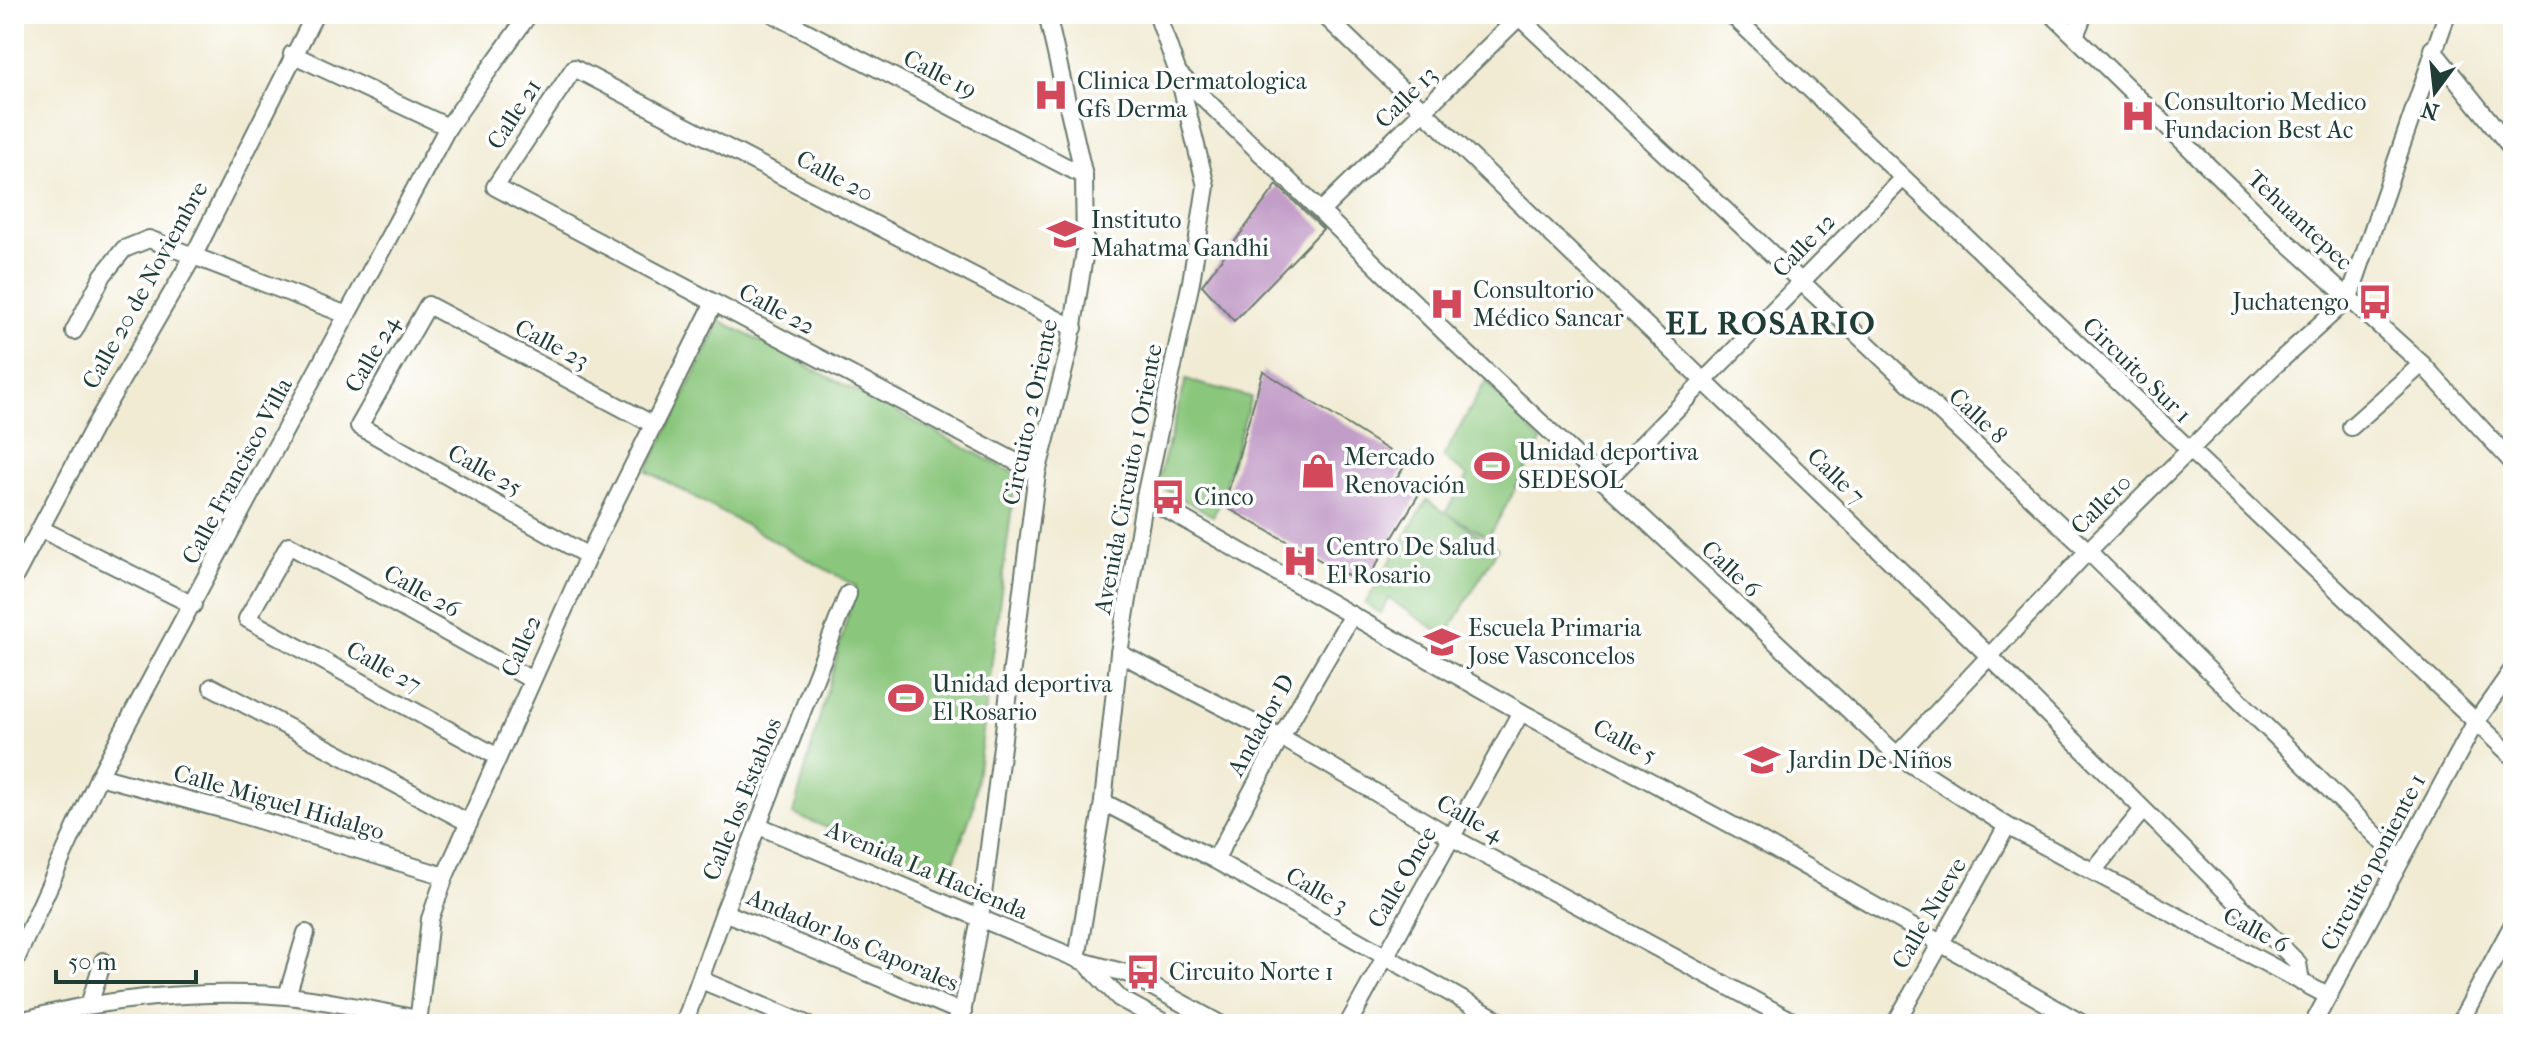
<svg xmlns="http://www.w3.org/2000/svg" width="2527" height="1038" viewBox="0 0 2527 1038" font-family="'IM FELL French Canon',serif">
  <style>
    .green { fill: #8ac67b; stroke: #548258; stroke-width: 2 }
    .building { fill: #c29dc8 }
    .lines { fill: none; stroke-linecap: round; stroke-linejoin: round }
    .minor-casing { stroke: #687a6c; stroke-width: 20 }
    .minor { stroke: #fff; stroke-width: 16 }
    .labels { text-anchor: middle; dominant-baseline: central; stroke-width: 7; stroke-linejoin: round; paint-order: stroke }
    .street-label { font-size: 24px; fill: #1f3d34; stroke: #fff }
    .poi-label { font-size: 24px; fill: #1f3d34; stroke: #fff; text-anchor: start }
    .district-label { font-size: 32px; font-weight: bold; letter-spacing: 2px; fill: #1f3d34; stroke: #fff }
  </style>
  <rect width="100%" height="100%" fill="#fff"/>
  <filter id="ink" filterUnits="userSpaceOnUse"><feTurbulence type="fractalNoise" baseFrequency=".0125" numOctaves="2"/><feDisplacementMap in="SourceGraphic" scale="16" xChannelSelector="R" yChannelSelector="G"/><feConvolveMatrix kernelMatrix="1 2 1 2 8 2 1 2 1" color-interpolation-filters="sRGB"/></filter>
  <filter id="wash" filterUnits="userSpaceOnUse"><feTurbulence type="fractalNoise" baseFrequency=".006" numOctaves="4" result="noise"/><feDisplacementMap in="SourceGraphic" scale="32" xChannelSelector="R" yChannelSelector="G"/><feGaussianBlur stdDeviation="1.8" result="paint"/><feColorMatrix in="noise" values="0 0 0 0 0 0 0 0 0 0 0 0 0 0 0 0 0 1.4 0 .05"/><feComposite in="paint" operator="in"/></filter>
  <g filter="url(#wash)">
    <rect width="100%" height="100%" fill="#f1ebd4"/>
    <g class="green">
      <polygon points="721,321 1016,474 973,809 948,877 793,814 856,586 647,471"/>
      <polygon points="1186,380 1251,397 1219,505 1213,516 1157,485"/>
      <polygon points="1486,381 1541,442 1489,537 1448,514 1498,548 1446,636 1389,599 1381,613 1365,604 1427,500 1445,513 1468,476 1443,457"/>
    </g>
    <g id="blocks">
      <g class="building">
        <polygon points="1277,185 1323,229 1234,321 1202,285"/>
        <polygon points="1263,371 1407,462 1396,480 1419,494 1364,585 1224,506"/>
      </g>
    </g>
  </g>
  <g filter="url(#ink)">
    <use href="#blocks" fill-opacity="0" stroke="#687a6c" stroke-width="2"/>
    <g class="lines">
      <g class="minor-casing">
        <g id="minor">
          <polyline points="773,14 1084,176"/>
          <polyline points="1323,14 1989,656 2298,963 2301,982"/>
          <polyline points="1516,14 2088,551 2401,860"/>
          <polyline points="1731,14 2513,757"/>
          <polyline points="2052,14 2278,234 2422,364 2513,463"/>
          <polyline points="2075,36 2084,14"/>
          <polyline points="2432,49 2513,150"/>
          <polyline points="292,54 448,127"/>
          <polyline points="1178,73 1462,349 1897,755 2007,826 2328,996"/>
          <polyline points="1321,211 1522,14"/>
          <polyline points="74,331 103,275 124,249 149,239 347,315"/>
          <polyline points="2351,427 2422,364"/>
          <polyline points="1037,473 495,187 574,68 1074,328"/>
          <polyline points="1605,482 1902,179"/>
          <polyline points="1145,497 1521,712 1741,830 2083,1024"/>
          <polyline points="41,529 193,605"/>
          <polyline points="588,556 359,426 428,305 654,425"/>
          <polyline points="14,578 94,427 194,255 315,14"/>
          <polyline points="1119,653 1281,737 1453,838 1798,1024"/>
          <polyline points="212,687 469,823"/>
          <polyline points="1897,755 2088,551 2272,368 2349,298 2447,14"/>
          <polyline points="498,757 247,619 289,545 532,680"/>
          <polyline points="99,776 229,811 445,876"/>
          <polyline points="1103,802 1215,860 1505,1024"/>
          <polyline points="759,826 1085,962 1129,974 1220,1024"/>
          <polyline points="1215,860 1281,737 1352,615"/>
          <polyline points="2093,871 2142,811"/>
          <polyline points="724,912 963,1013"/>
          <polyline points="1077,959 1103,802 1119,653 1145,497 1191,282 1206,186 1178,73 1157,14"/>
          <polyline points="1086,963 1119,998 1167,1024"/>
          <polyline points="14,964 99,776 448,127 529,14"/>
          <polyline points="701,980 806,1024"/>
          <polyline points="287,996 306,933"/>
          <polyline points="89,1005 103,961"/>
          <path d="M20 1021C104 998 200 989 286 996 330 1000 375 1011 419 1019"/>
          <polyline points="418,1024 430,919 445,876 588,556 714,303"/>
          <polyline points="684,1024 724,912 848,594"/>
          <polyline points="960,1024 980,918 1037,473 1069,350 1085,251 1084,176 1047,14"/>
          <polyline points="1348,1024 1521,712"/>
          <polyline points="1895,1024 2007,826"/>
          <polyline points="2313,1024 2475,723 2513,669"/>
          <polyline points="2459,1024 2513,924"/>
        </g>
      </g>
      <use href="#minor" class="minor"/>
    </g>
  </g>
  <defs>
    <g id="hospital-bare" transform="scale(2.76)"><path d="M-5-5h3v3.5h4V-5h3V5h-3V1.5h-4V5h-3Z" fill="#d1495b" stroke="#fff" stroke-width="2.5" paint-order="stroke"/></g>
    <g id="school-bare" transform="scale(2.76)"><path d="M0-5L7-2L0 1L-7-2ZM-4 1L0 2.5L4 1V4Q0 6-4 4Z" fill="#d1495b" stroke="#fff" stroke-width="2.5" paint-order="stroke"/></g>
    <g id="bus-bare" transform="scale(2.76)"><path d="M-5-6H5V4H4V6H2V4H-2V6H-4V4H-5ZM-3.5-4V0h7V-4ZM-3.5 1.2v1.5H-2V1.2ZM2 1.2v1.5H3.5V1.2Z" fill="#d1495b" stroke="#fff" stroke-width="2.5" paint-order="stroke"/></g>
    <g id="stadium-bare" transform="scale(2.76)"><path d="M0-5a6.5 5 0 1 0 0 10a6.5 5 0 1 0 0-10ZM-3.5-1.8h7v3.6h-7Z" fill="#d1495b" stroke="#fff" stroke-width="2.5" paint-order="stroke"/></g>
    <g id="shop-bare" transform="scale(2.76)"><path d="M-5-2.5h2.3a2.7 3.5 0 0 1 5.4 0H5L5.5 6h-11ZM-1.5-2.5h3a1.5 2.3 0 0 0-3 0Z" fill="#d1495b" stroke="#fff" stroke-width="2.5" paint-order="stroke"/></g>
  </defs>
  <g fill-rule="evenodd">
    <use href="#hospital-bare" x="1051" y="95"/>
    <use href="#hospital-bare" x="2138" y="116"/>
    <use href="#school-bare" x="1065" y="234"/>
    <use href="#bus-bare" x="2375" y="302"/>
    <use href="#hospital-bare" x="1447" y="304"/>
    <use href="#stadium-bare" x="1492" y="466"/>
    <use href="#shop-bare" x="1318" y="471"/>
    <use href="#bus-bare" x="1168" y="497"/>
    <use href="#hospital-bare" x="1300" y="561"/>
    <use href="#school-bare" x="1442" y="642"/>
    <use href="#stadium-bare" x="906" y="698"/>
    <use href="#school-bare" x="1762" y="760"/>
    <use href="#bus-bare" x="1143" y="972"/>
  </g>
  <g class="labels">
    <g class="street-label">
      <text transform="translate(940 74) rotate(27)">Calle 19</text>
      <text transform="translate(1406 97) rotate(-45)">Calle 13</text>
      <text transform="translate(514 114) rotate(-57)">Calle 21</text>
      <text transform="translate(835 176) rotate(28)">Calle 20</text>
      <text transform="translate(2300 220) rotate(43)">Tehuantepec</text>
      <text transform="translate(1804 245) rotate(-46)">Calle 12</text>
      <text transform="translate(145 285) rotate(-61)">Calle 20 de Noviembre</text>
      <text transform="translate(777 309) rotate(28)">Calle 22</text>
      <text transform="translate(552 344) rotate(28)">Calle 23</text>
      <text transform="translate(372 354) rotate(-60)">Calle 24</text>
      <text transform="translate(2137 370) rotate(44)">Circuito Sur 1</text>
      <text transform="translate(1030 412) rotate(-78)">Circuito 2 Oriente</text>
      <text transform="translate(1978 416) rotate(43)">Calle 8</text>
      <text transform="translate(485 470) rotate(29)">Calle 25</text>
      <text transform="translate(237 471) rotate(-62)">Calle Francisco Villa</text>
      <text transform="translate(1836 476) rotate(44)">Calle 7</text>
      <text transform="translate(1128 479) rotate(-79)">Avenida Circuito 1 Oriente</text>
      <text transform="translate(2101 504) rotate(-45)">Calle10</text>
      <text transform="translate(1731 569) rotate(43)">Calle 6</text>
      <text transform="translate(422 591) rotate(29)">Calle 26</text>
      <text transform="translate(521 646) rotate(-66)">Calle2</text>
      <text transform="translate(384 667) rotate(29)">Calle 27</text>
      <text transform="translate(1261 725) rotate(-61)">Andador D</text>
      <text transform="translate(1625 741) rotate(28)">Calle 5</text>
      <text transform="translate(742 799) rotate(-68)">Calle los Establos</text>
      <text transform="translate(279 802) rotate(16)">Calle Miguel Hidalgo</text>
      <text transform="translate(1470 818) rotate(29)">Calle 4</text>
      <text transform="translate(2373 862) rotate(-62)">Circuito poniente 1</text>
      <text transform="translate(927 870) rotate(23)">Avenida La Hacienda</text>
      <text transform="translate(1402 877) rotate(-60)">Calle Once</text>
      <text transform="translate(1317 890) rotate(30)">Calle 3</text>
      <text transform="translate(1929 913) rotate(-60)">Calle Nueve</text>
      <text transform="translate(2256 930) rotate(28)">Calle 6</text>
      <text transform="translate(853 940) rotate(23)">Andador los Caporales</text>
    </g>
    <g class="poi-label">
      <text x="1077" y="81">Clinica Dermatologica<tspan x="1077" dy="28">Gfs Derma</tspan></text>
      <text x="2164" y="102">Consultorio Medico<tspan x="2164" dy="28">Fundacion Best Ac</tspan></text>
      <text x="1091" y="220">Instituto<tspan x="1091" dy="28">Mahatma Gandhi</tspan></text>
      <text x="1473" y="290">Consultorio<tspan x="1473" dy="28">Médico Sancar</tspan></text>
      <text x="2349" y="302" text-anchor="end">Juchatengo</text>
      <text x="1518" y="452">Unidad deportiva<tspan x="1518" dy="28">SEDESOL</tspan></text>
      <text x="1344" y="457">Mercado<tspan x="1344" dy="28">Renovación</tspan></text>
      <text x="1194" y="497">Cinco</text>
      <text x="1326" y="547">Centro De Salud<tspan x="1326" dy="28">El Rosario</tspan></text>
      <text x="1468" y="628">Escuela Primaria<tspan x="1468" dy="28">Jose Vasconcelos</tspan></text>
      <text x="932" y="684">Unidad deportiva<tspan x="932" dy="28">El Rosario</tspan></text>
      <text x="1788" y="760">Jardin De Niños</text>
      <text x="1169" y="972">Circuito Norte 1</text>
    </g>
    <g class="district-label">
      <text x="1771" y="323">EL ROSARIO</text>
    </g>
  </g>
  <rect width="2527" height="1038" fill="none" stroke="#fff" stroke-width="48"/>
  <g transform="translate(2435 92) rotate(195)" stroke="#ffffff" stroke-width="6" paint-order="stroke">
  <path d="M0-6L14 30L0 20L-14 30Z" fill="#1f3d34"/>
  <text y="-12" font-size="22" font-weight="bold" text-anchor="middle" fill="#1f3d34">N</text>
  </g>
  <path d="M56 970v12h140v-12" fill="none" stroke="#1f3d34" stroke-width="4"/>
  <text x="68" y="970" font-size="24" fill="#1f3d34" stroke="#ffffff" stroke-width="6" paint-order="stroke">50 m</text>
</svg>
